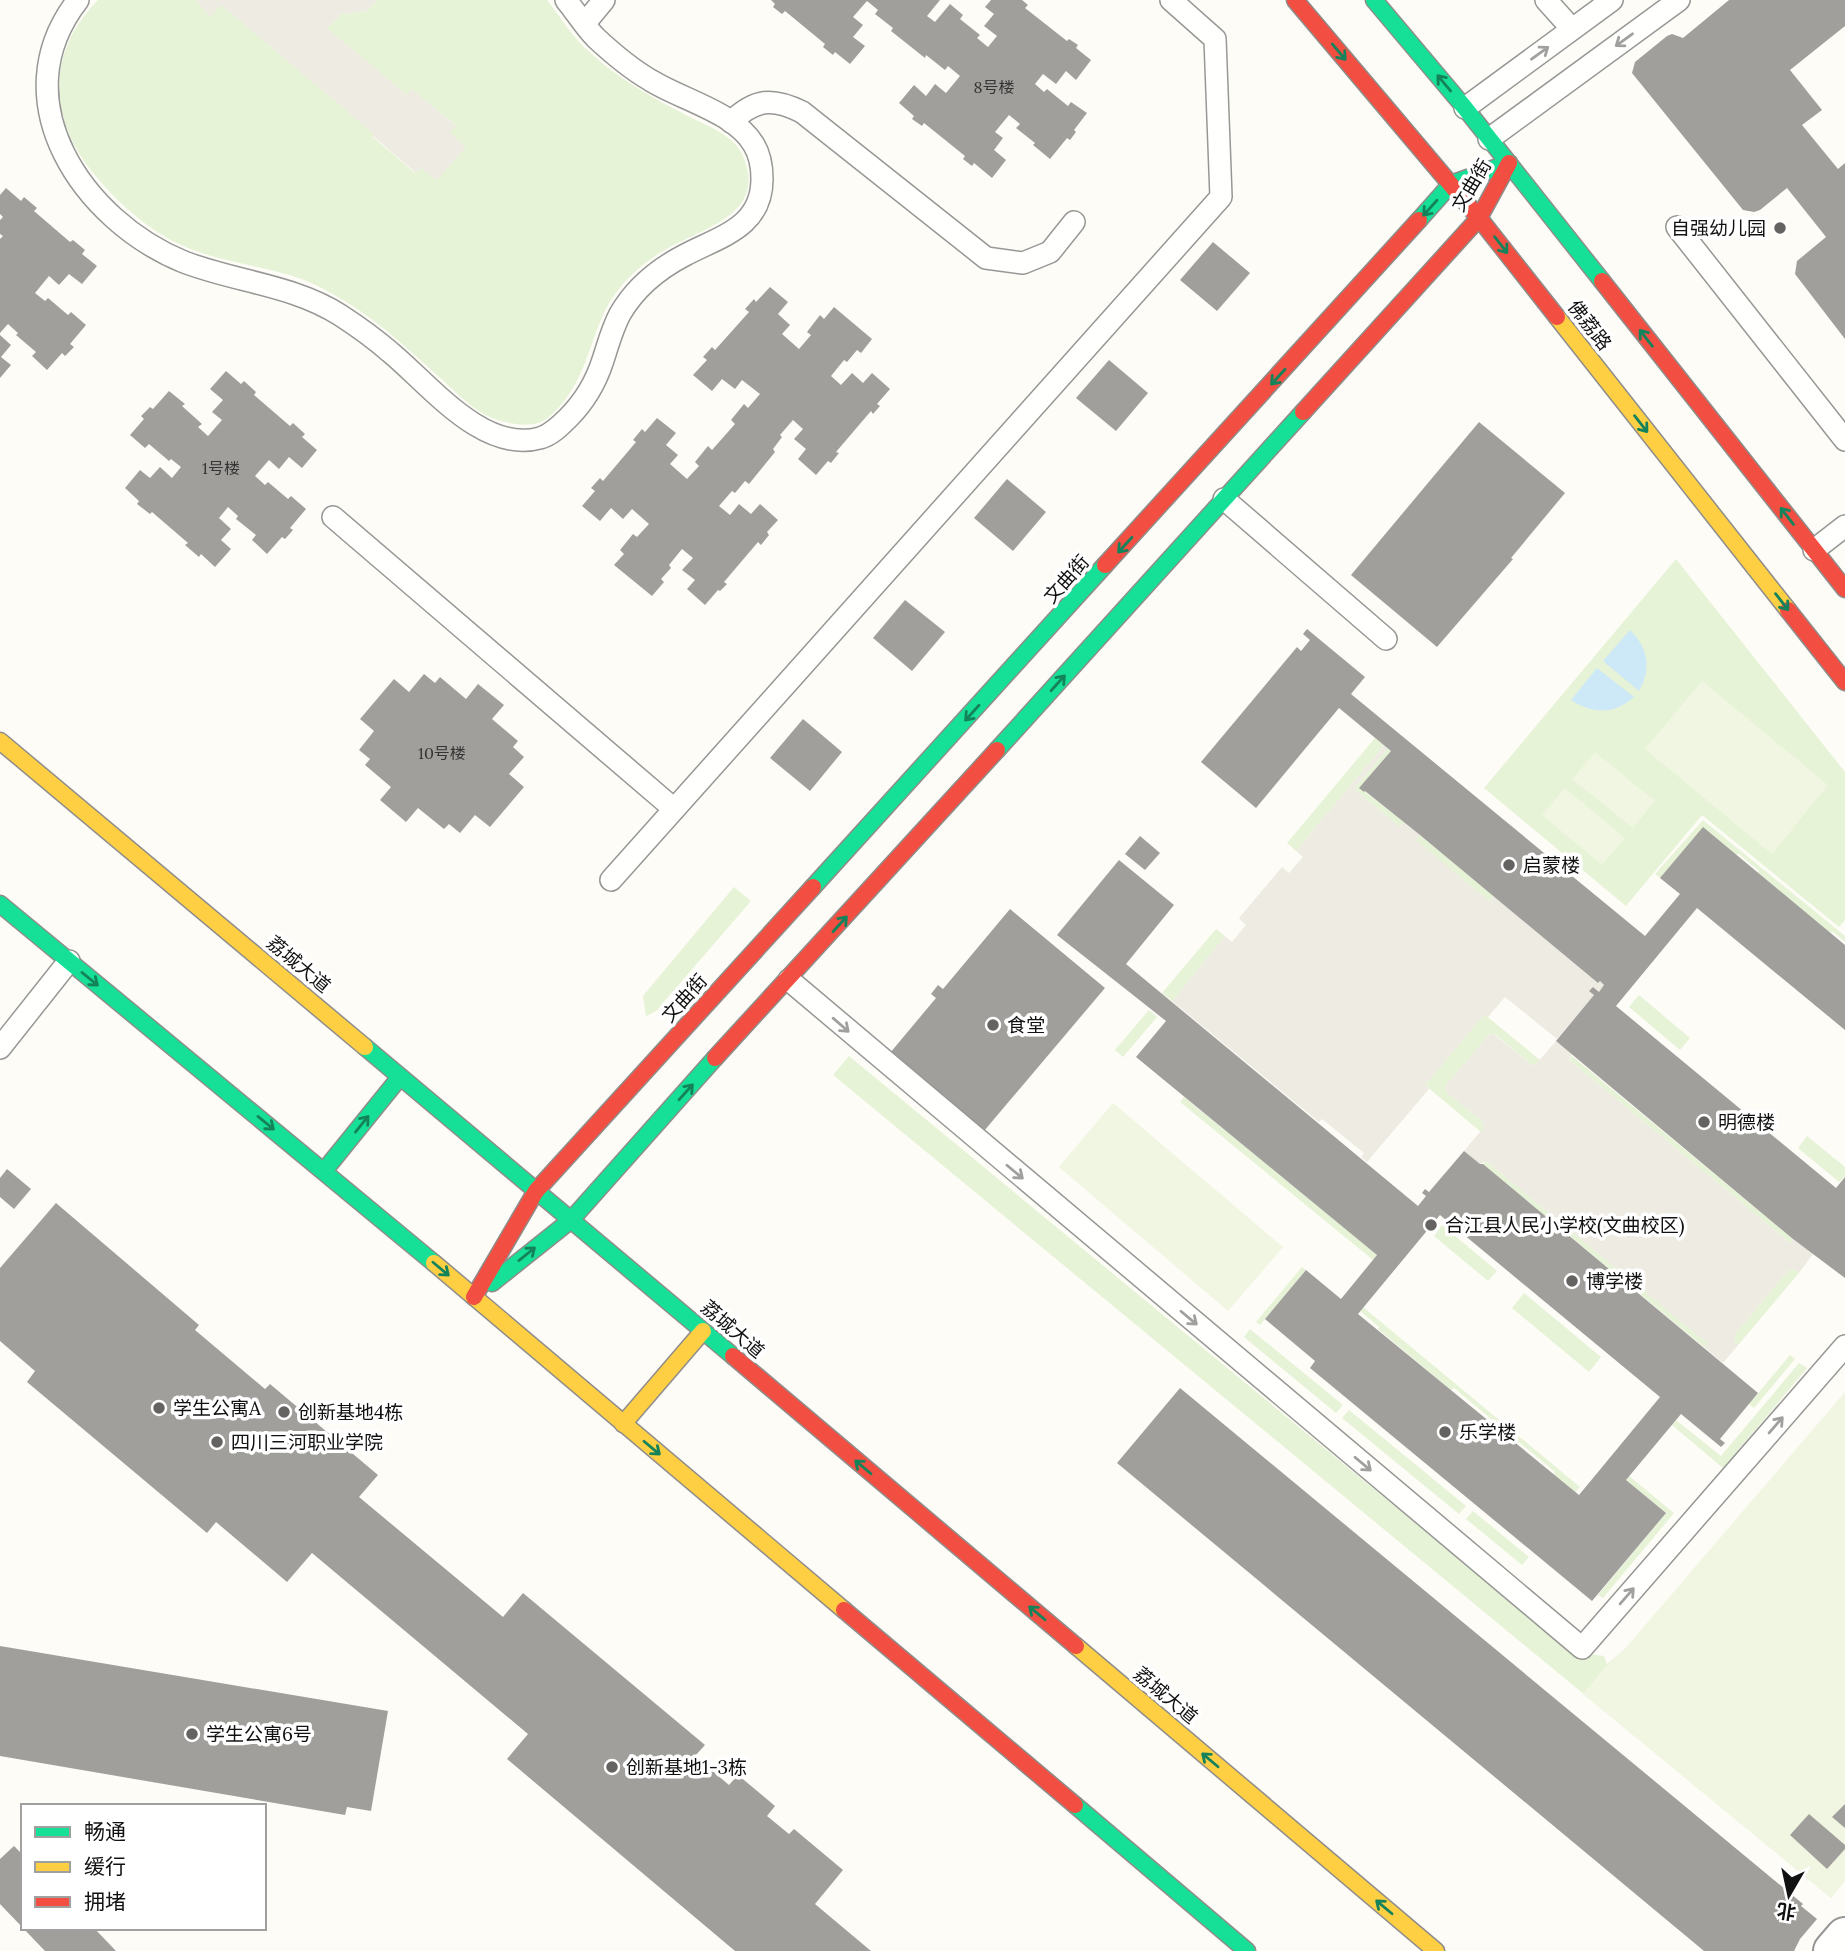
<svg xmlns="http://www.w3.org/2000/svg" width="1845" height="1951" viewBox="0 0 1845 1951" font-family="Lora,'Noto Sans SC',serif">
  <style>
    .green { fill: #e7f3d7 }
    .pitch { fill: #f0f6e1 }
    .plaza { fill: #edebe2 }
    .water { fill: #cde8f7 }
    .building { fill: #a19f9c; fill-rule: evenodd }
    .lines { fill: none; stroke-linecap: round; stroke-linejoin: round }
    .lane-casing { stroke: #979795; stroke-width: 24 }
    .street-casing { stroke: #979795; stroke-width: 42 }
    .fast-casing { stroke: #8e8d8b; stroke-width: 19 }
    .slow-casing { stroke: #8e8d8b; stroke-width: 19 }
    .jam-casing { stroke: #8e8d8b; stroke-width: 19 }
    .lane { stroke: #fffffe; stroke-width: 21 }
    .street { stroke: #fffffe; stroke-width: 38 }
    .fast { stroke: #16e098; stroke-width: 16 }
    .slow { stroke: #ffcf43; stroke-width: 16 }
    .jam { stroke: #f24e42; stroke-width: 16 }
    .oneway { stroke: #a0a09f }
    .oneway2 { stroke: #14835b }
    .poi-dot { fill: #646362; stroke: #fff; stroke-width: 2.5 }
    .labels { text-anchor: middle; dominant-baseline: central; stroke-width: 7; stroke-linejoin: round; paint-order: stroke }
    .number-label { font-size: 16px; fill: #353434 }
    .street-label { font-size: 19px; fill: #111; stroke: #fff }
    .poi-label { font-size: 19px; fill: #111; stroke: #fff; text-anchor: start }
  </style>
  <rect width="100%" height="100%" fill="#fdfcf7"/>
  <g class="green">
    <path d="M98 0H196L210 16 220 4 375 134 373 137 415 173 455 125 413 90 407 96 327 28 341 14 366 11 378 0H547C559 15 570 33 584 47 615 77 652 98 690 117 708 126 735 136 743 156 768 215 703 227 665 250 640 264 618 285 605 311 589 344 585 379 559 407 553 413 547 420 538 423 525 427 505 423 492 418 472 410 455 391 439 377 411 352 383 325 351 305 337 296 320 286 304 280 266 266 225 263 188 248 156 235 131 214 107 189 87 167 71 146 63 116 52 72 66 32 98 0Z"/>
    <polygon points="1676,559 1845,772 1845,920 1839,927 1702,815 1626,906 1484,788"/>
    <polygon points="1375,738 1384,745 1296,851 1287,843"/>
    <polygon points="1388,748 1391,751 1360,788 1404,822 1400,827 1354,789"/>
    <polygon points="1703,820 1845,936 1845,942 1832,931 1830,933 1758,873 1759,871 1739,854 1660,878 1655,874"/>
    <polygon points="1420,835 1494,896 1489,901 1415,840"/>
    <polygon points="734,887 751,901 656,1011 646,1016 643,996"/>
    <polygon points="1216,929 1225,936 1172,1001 1162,993"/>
    <polygon points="1639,995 1690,1038 1680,1050 1629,1007"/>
    <polygon points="1149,1010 1157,1017 1123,1057 1115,1050"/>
    <polygon points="1484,1014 1540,1060 1536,1064 1532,1065 1495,1034 1488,1036 1447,1085 1446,1092 1483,1122 1484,1127 1481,1132 1425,1085"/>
    <polygon points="849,1056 1562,1644 1581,1653 1604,1656 1607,1664 1624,1650 1656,1613 1658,1665 1845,1828 1845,1881 1831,1898 833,1075"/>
    <polygon points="1572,1056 1793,1239 1790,1243 1569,1060"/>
    <polygon points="1184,1097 1372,1250 1377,1255 1373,1260 1180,1102"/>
    <polygon points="1807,1136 1845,1167 1845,1176 1839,1182 1798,1148"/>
    <polygon points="1486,1161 1708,1343 1704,1347 1483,1164"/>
    <polygon points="1442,1225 1497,1271 1488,1281 1434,1236"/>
    <polygon points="1302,1267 1306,1270 1260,1325 1256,1322"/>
    <polygon points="1796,1269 1799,1273 1739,1344 1735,1342 1734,1335 1788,1271"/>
    <polygon points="1524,1293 1601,1357 1589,1372 1512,1308"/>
    <polygon points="1363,1307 1580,1487 1575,1492 1553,1474 1555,1472 1454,1388 1451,1390 1378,1329 1379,1327 1360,1311"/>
    <polygon points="1250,1329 1343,1405 1336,1413 1244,1337"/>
    <polygon points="1790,1355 1795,1359 1754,1408 1749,1404"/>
    <polygon points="1799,1363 1807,1368 1723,1468 1672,1425 1676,1420 1721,1456"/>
    <polygon points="1349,1410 1466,1506 1459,1514 1342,1418"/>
    <polygon points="1629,1476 1674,1513 1603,1598 1598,1595 1666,1513 1626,1480"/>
    <polygon points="1473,1511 1529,1557 1522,1565 1466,1519"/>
  </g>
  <g class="pitch">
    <polygon points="1702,681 1828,785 1772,854 1645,749"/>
    <polygon points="1595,752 1655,801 1633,828 1572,779"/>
    <polygon points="1565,788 1625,838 1602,865 1542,815"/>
    <polygon points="1113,1103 1283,1247 1228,1311 1059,1167"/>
    <polygon points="1845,1392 1845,1804 1833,1817 1845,1828 1845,1881 1831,1898 1583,1694 1607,1665 1624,1650"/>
  </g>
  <g class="plaza">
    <polygon points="196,0 378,0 366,11 341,14 327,28 407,95 412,89 456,126 450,133 466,147 437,180 421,168 416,173 373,136 374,134 221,5 210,17"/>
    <polygon points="1384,745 1388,748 1354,789 1400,827 1404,822 1420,835 1416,840 1489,901 1494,896 1598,983 1600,981 1604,985 1599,992 1593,987 1590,991 1594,995 1557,1039 1505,997 1488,1017 1484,1015 1425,1085 1429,1089 1367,1162 1361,1157 1364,1153 1322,1119 1319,1122 1172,1001 1225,936 1232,942 1246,925 1239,918 1282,867 1289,873 1303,857 1296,851"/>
    <polygon points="1494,1034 1532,1065 1536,1064 1556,1041 1572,1054 1569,1060 1790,1243 1793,1239 1813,1254 1799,1273 1795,1269 1788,1271 1734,1335 1735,1342 1739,1344 1723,1363 1704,1347 1707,1343 1486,1161 1480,1164 1464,1151 1484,1127 1483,1122 1446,1092 1446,1085 1488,1036"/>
  </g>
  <g class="water">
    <path d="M1630 630C1648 648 1652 668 1639 691L1603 661Z"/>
    <path d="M1597 668 1634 697C1614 715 1592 714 1571 700Z"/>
  </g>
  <g class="building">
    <polygon points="771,0 940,0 927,16 935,22 950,4 963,15 960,19 980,35 977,38 988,47 997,36 984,26 994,14 985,7 991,0 1022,0 1028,5 1025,8 1067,41 1069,39 1078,45 1076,48 1091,60 1076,80 1066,71 1056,84 1043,74 1035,84 1044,92 1047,89 1068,106 1071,102 1087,113 1074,130 1076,132 1070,140 1067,138 1050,159 1033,145 1035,143 1016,128 1020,124 1009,115 995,132 1003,138 994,150 1006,160 992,178 974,163 972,166 963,159 965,156 924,123 922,126 912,119 914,116 899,103 914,85 926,96 935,84 946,93 960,76 948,66 945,70 926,55 925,58 891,31 893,28 875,14 878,10 867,1 853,17 863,25 853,37 865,46 850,64 835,52 833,55 823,47 825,44 785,11 782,14 773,7 775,4"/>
    <polygon points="1729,0 1845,0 1845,26 1790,70 1822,110 1802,125 1838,169 1845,163 1845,339 1795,274 1797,261 1826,237 1787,188 1760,210 1754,212 1743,210 1632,73 1635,62 1667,36 1672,34 1683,38"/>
    <polygon points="6,188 21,201 24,197 37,208 34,211 70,242 73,240 85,250 82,254 97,266 82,284 69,274 59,285 49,276 35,293 45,301 48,298 68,315 71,312 86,325 70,344 74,347 65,356 62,353 47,370 32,356 36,352 16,335 18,333 8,324 0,333 0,239 3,236 0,234 0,220 3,217 0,214 0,195"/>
    <polygon points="1213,242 1250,273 1217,311 1180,280"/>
    <polygon points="770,287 788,302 778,314 790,325 782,334 799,349 811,335 807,332 820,315 824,319 834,307 872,339 861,353 857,350 847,362 844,360 831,376 841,385 852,373 863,383 872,373 890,389 877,404 880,406 873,414 871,411 836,452 839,453 831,463 828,461 816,475 798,459 806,449 794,439 803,429 793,420 780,435 782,437 773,449 775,452 749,484 745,481 735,493 732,491 719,506 730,515 739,504 751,514 760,504 778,520 767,532 769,535 761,545 758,542 724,582 727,584 720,591 718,590 705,605 687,589 695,580 682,570 693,558 682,549 669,565 671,568 661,579 664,582 652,596 614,565 624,554 620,550 633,534 637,537 649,524 632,509 623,519 611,508 600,521 582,506 595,491 591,488 600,478 603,481 636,442 633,440 642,429 645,432 657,418 676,433 666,445 678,455 670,464 687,479 699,466 695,462 708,446 712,450 735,424 731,420 744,404 748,408 760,394 742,380 735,389 722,379 712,391 693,375 707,360 703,357 712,347 715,350 749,312 745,309 754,299 756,302"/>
    <polygon points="0,335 11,345 1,357 11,365 0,378"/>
    <polygon points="1109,360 1148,393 1116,431 1076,398"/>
    <polygon points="226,371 241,384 244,381 256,392 254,395 290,426 293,423 305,434 302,437 317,450 302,468 289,457 279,469 269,460 255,476 265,485 268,482 288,499 291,496 306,509 290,528 293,530 285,539 282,537 267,554 252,540 256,535 236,519 238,516 228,507 219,518 231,529 221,540 231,549 215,567 201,554 199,557 185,545 188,543 152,512 150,514 137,504 139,501 125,488 140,470 150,478 160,467 172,478 181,467 171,459 169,461 149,444 145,448 130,435 144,419 141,416 150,407 153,409 169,391 185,404 182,406 202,424 198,427 208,436 222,420 212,412 223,400 210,389"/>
    <polygon points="1479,422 1565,493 1511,558 1513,559 1437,647 1351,575"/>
    <polygon points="1007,479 1046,512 1013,551 974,518"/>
    <polygon points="905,600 945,632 912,671 873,638"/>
    <polygon points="1307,629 1365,677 1351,694 1645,936 1680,894 1660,878 1703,827 1845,945 1845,1030 1697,908 1616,1006 1836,1188 1845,1177 1845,1278 1793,1239 1556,1041 1594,995 1589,991 1593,987 1599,992 1604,985 1600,981 1598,983 1420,835 1365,791 1364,792 1359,788 1391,751 1339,708 1256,808 1201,762 1297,647 1301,651 1310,640 1303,634"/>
    <polygon points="424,674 435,683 440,677 466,699 478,684 504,705 492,719 518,741 513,747 524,757 509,774 524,787 490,827 475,815 460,833 449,824 444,829 418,808 406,822 380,800 391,787 365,765 370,759 359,750 374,731 360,719 394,679 409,692"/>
    <polygon points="803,719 842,752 810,791 770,758"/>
    <polygon points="1140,836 1160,853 1145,870 1125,854"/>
    <path d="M1119 860 1174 905 1126 964 1418 1206 1426 1196 1422 1193 1425 1189 1429 1192 1464 1151 1480 1164H1483L1758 1393 1720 1439 1725 1443 1721 1447 1681 1414 1626 1480 1666 1513 1592 1601 1310 1368 1315 1361 1265 1319 1306 1270 1341 1299 1377 1255 1136 1057 1166 1021 1057 935ZM1440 1215 1660 1397 1579 1495 1358 1314Z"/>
    <polygon points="1010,909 1105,988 984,1131 890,1053 936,998 931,994 938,985 943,989"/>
    <polygon points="7,1169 31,1189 14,1209 0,1197 0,1178"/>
    <polygon points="56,1203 199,1325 195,1330 265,1389 270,1384 378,1475 359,1497 503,1617 523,1593 705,1745 695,1756 729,1785 738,1775 775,1806 767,1816 789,1834 794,1829 843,1870 815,1904 871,1951 735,1951 507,1759 528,1734 312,1553 287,1582 216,1522 207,1533 27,1382 35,1371 0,1341 0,1268"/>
    <polygon points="1180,1388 1803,1904 1801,1906 1817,1919 1800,1939 1794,1951 1704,1951 1117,1463"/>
    <polygon points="0,1646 388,1711 371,1811 347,1807 345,1815 0,1756"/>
    <polygon points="1845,1804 1845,1828 1832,1817"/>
    <polygon points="1809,1814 1845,1845 1845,1849 1827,1869 1790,1835"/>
    <polygon points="14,1846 23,1855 23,1928 0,1904 0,1859"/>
    <polygon points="23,1928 94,1928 116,1951 45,1951"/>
  </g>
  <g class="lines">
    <g class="lane-casing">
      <g id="lane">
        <path d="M78 0C0 100 83 221 184 262 236 282 293 285 340 315 357 326 375 339 390 352 429 384 483 454 540 438 551 435 560 426 568 418 584 402 596 382 603 360 608 345 612 329 620 314 635 288 658 269 685 255 721 236 762 227 762 179 762 168 760 155 754 145 735 112 682 100 650 80 633 70 611 52 596 38 585 27 576 12 566 0"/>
        <polyline points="1546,0 1572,29"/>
        <polyline points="585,23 604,0"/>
        <polyline points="1465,108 1612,0"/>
        <path d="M731 122C755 99 772 97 802 112L986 258 1023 263 1050 252 1074 222"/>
        <polyline points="1489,139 1679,0"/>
        <polyline points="1677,227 1845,440"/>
        <polyline points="1224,499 1386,639"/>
        <polyline points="333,517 674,809"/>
        <polyline points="1814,550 1845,526"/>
        <polyline points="611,880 1221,197 1215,39 1171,0"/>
        <polyline points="789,980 1582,1648 1845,1346"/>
        <polyline points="0,1048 69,961"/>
      </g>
    </g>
    <g class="street-casing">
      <polyline id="street" points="1833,1951 1845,1937"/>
    </g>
    <g class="fast-casing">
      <g id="fast">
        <polyline points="1374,0 1465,108 1602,281"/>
        <polyline points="1419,220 1451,184 1509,163"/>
        <polyline points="997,750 1303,412"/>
        <polyline points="813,887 1105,565"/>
        <polyline points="0,904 434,1263"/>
        <polyline points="365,1047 733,1356"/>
        <polyline points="324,1171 400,1077"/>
        <polyline points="492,1283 571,1220 715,1058"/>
        <polyline points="1075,1805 1247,1951"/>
      </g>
    </g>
    <g class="slow-casing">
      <g id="slow">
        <polyline points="1557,317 1788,610"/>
        <polyline points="0,741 365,1047"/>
        <polyline points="434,1263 844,1610"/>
        <polyline points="623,1424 703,1331"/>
        <polyline points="1076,1646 1436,1951"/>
      </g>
    </g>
    <g class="jam-casing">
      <g id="jam">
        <polyline points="1295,0 1479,218 1557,317"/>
        <polyline points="1602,281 1845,589"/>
        <polyline points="1303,412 1479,218 1509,163"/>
        <polyline points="1105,565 1419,220"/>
        <polyline points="1788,610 1845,682"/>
        <polyline points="715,1058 997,750"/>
        <polyline points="474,1297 536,1191 813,887"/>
        <polyline points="733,1356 1076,1646"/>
        <polyline points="844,1610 1075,1805"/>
      </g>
    </g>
    <use href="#lane" class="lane"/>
    <use href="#street" class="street"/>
    <use href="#fast" class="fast"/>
    <use href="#slow" class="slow"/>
    <use href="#jam" class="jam"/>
  </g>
  <defs><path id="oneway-shaft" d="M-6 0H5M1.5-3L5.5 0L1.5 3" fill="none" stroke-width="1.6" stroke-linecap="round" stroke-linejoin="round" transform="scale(1.75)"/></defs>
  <g class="oneway">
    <use href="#oneway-shaft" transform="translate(1624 40) rotate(144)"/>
    <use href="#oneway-shaft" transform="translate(1540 53) rotate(-36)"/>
    <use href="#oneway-shaft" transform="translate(841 1025) rotate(41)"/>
    <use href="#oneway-shaft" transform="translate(1015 1172) rotate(40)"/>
    <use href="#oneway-shaft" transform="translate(1189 1318) rotate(40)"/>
    <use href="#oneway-shaft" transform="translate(1776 1425) rotate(-49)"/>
    <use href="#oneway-shaft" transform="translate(1363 1464) rotate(40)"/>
    <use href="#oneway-shaft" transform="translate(1627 1596) rotate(-49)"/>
  </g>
  <g class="oneway2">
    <use href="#oneway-shaft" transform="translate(1339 52) rotate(50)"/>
    <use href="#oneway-shaft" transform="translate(1444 83) rotate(-130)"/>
    <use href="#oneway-shaft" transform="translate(1430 208) rotate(132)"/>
    <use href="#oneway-shaft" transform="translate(1501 245) rotate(52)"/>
    <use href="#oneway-shaft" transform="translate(1646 338) rotate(-128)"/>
    <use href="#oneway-shaft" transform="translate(1278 377) rotate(132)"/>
    <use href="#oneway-shaft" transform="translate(1641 424) rotate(52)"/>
    <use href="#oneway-shaft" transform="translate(1787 516) rotate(-128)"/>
    <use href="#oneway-shaft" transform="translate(1125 545) rotate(132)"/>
    <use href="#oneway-shaft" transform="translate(1782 602) rotate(52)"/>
    <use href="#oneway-shaft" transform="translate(1058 683) rotate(-48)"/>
    <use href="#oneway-shaft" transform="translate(972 713) rotate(132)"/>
    <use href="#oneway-shaft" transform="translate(840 924) rotate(-48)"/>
    <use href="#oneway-shaft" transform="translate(90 979) rotate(39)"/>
    <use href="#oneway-shaft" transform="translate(686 1092) rotate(-48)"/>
    <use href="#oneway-shaft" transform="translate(266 1123) rotate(39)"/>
    <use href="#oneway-shaft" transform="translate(362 1124) rotate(-51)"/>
    <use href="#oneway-shaft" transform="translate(527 1254) rotate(-39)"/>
    <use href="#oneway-shaft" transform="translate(441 1269) rotate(40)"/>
    <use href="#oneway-shaft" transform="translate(652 1448) rotate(40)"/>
    <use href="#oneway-shaft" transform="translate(863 1467) rotate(-140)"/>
    <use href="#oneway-shaft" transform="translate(1037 1613) rotate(-140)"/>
    <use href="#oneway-shaft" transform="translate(1210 1760) rotate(-140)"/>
    <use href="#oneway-shaft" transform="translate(1384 1907) rotate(-140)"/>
  </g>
  <g class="poi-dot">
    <circle cx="1780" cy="228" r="7"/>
    <circle cx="1509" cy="865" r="7"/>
    <circle cx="993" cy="1025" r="7"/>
    <circle cx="1704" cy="1122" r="7"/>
    <circle cx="1431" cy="1225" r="7"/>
    <circle cx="1572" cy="1281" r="7"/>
    <circle cx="159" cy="1408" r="7"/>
    <circle cx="284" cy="1412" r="7"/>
    <circle cx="1445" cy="1432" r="7"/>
    <circle cx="217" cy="1442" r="7"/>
    <circle cx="192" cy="1734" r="7"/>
    <circle cx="612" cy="1767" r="7"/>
  </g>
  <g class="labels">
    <g class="number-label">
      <text x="994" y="87">8号楼</text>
      <text x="221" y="468">1号楼</text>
      <text x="442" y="753">10号楼</text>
    </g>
    <g class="street-label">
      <text transform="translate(1471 185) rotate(-59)">文曲街</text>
      <text transform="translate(1590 325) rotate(52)">佛荔路</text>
      <text transform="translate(1066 579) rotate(-48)">文曲街</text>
      <text transform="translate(299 964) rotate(40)">荔城大道</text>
      <text transform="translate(684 998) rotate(-48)">文曲街</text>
      <text transform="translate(733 1329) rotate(41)">荔城大道</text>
      <text transform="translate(1166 1695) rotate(40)">荔城大道</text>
    </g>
    <g class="poi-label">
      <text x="1766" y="228" text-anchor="end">自强幼儿园</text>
      <text x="1523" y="865">启蒙楼</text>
      <text x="1007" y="1025">食堂</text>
      <text x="1718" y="1122">明德楼</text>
      <text x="1445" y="1225">合江县人民小学校(文曲校区)</text>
      <text x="1586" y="1281">博学楼</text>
      <text x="173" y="1408">学生公寓A</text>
      <text x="298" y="1412">创新基地4栋</text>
      <text x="1459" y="1432">乐学楼</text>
      <text x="231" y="1442">四川三河职业学院</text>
      <text x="206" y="1734">学生公寓6号</text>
      <text x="626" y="1767">创新基地1-3栋</text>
    </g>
  </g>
  <rect x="21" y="1804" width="245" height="126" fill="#ffffff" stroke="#a0a0a0" stroke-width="2"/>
  <rect x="35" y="1827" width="35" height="10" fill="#16e098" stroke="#a0a0a0" stroke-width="2"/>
  <text x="84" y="1839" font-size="21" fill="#111111">畅通</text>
  <rect x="35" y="1862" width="35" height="10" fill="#ffcf43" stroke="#a0a0a0" stroke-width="2"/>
  <text x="84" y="1874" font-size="21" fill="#111111">缓行</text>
  <rect x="35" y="1897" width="35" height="10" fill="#f24e42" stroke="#a0a0a0" stroke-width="2"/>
  <text x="84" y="1909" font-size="21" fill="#111111">拥堵</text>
  <g transform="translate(1789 1895) rotate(189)" stroke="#ffffff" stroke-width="5" paint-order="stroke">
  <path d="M0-5L12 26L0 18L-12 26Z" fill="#111111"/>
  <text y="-10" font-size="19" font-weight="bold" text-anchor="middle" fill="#111111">北</text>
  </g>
</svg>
